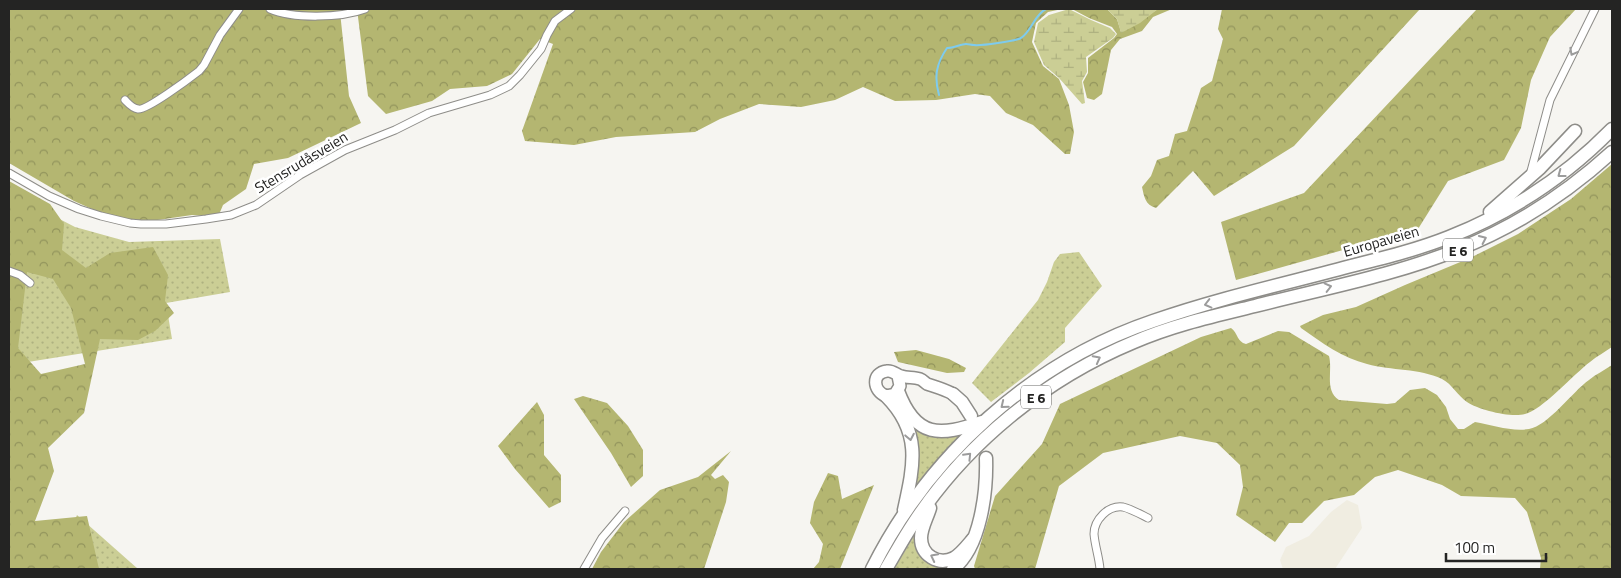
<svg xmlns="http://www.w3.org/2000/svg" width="1621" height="578" viewBox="0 0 1621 578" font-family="'Titillium Web',sans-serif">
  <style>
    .built { fill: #f0ede1 }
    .grass { fill: url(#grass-dots) }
    .forest { fill: url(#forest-crowns); fill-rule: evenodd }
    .wetland { fill: url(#wetland-marsh) }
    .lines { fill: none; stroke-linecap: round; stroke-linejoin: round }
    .stream { stroke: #7ecbee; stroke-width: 2 }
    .minor-casing { stroke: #8e8d89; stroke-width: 9 }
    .trunk-casing { stroke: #8e8d89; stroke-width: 14 }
    .motorway-casing { stroke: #8e8d89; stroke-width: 15 }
    .minor { stroke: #fff; stroke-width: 7 }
    .trunk { stroke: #fff; stroke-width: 11 }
    .motorway { stroke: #fff; stroke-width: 12 }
    .oneway { stroke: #9c9c9c }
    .labels { text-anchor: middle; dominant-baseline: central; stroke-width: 5; stroke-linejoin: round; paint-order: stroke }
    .shield { fill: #fff; stroke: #666665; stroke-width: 1 }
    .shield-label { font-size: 14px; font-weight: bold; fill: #242423 }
    .street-label { font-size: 15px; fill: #242423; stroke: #fff }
  </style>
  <defs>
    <pattern id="grass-dots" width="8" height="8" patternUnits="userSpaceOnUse" patternTransform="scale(1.25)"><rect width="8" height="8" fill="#cbce95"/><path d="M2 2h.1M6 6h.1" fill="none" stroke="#aeb180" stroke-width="1.8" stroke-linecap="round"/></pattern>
    <pattern id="forest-crowns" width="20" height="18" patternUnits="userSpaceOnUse" patternTransform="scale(1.25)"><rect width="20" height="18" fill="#b4b671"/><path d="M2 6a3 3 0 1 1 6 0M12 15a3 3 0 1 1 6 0" fill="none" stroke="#92945c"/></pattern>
    <pattern id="wetland-marsh" width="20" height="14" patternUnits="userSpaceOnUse" patternTransform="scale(1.25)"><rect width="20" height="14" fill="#cbce95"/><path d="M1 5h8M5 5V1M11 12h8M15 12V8" fill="none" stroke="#aeb180"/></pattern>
  </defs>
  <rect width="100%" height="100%" fill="#f6f5f1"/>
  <polygon class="built" points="1347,500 1358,505 1362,528 1335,569 1283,569 1280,560 1286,547 1309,536 1331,512"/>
  <g class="grass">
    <polygon points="9,193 75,227 129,242 220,239 230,292 166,303 172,339 9,365"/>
    <polygon points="1079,252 1102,286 1065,328 1065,342 1029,373 991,402 972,383 1038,300 1047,282 1054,262 1060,254"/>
    <polygon points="915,428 963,431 915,487"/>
    <polygon points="77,515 138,569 60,569 55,563"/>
    <polygon points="919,528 918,543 953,562 948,569 894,569"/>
  </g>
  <g class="forest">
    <polygon points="9,9 348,9 340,12 349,96 361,123 288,158 254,164 246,189 223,205 218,217 192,215 144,222 114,219 74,201 9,163"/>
    <polygon points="357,9 1062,9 1048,12 1036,23 1032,42 1043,66 1059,79 1069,105 1074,132 1070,154 1065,154 1033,125 1006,113 990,96 975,94 936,100 895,101 863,87 835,100 801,107 759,104 720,119 695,132 616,137 574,145 525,141 522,131 553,44 540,39 512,74 487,86 450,89 432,101 386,114 368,96"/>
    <polygon points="1072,9 1107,9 1117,19 1121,32 1158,9 1172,9 1153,17 1142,31 1120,39 1111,50 1102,94 1094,100 1087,98 1083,82 1088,73 1088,58 1114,38 1117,34 1112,27 1089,18"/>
    <path d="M1222 9H1420L1294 146 1214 196 1193 171 1156 208C1145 205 1144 196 1142 187L1151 176 1157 160 1169 156 1175 134 1187 131 1201 88 1212 81 1223 39 1218 29Z"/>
    <polygon points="1477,9 1576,9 1550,37 1531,80 1521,128 1504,160 1448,181 1418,229 1236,280 1221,222 1304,193"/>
    <path d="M1612 164V347C1605 352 1597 356 1590 362 1575 373 1541 411 1525 414 1511 418 1479 410 1467 402 1458 396 1452 384 1442 379 1419 368 1392 371 1367 364 1343 358 1322 343 1301 328L1300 326 1323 315 1356 307 1405 285 1470 258 1518 234 1571 199Z"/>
    <path d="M9 181 50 204 64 224 62 250 86 268 110 253 153 247 168 275 165 301 174 313 155 331 138 340 100 339 84 413 48 448 54 471 35 521 87 516 99 569H9ZM27 272 53 279 71 308 85 364 41 374 18 348Z"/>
    <path d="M1231 328C1238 333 1237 342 1246 344L1278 331 1289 332 1329 356C1333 371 1324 390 1339 400L1387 404 1395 403 1410 390 1425 388 1437 395 1446 407 1450 419 1458 429H1464L1475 422C1492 425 1512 432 1529 429 1548 426 1573 391 1589 380 1596 374 1605 370 1612 365V569H1540L1541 558 1527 512 1515 498 1461 496 1442 485 1398 470 1375 477 1354 495 1324 501 1302 523H1289L1275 542 1236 515 1243 487 1240 465 1217 443 1180 436 1103 453 1059 486 1035 569H975L974 566 995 496 1042 444 1060 404 1201 337Z"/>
    <polygon points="916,350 949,359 966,368 964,372 947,373 898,362 894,352"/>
    <polygon points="583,396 607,403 628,426 643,450 643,476 631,487 611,453 574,399"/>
    <polygon points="537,402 544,415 544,455 561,475 561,502 549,508 515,469 498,446"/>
    <polygon points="731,451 711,475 715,479 723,475 729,482 726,502 704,569 592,569 601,552 624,522 660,490 698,477"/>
    <polygon points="828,473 838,476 842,499 874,485 840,569 813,569 819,562 823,544 810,523 814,502"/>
  </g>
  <g class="wetland">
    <polygon points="1069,9 1091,20 1110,28 1116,34 1113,38 1086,57 1087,72 1082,81 1085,103 1082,104 1059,78 1044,65 1034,42 1038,23 1049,15"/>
    <polygon points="1107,9 1158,9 1140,23 1121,33 1117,19"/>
  </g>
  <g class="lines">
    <path class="stream" d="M939 95C934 77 936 64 947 48 954 48 961 44 966 44 969 44 971 45 974 45 981 46 1015 41 1021 38 1032 31 1034 15 1046 9"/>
    <g class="minor-casing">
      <g id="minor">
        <path d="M270 9C293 19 341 18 365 9"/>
        <path d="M125 100C128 103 132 108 138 109 146 111 190 78 199 71L204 65 220 35 239 9"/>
        <polyline points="9,173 49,196 79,209 101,216 130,223 141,224 166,224 206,219 231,215 256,205 300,175 345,150 395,130 429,113 490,95 509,86 520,75 541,49 547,35 555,21 571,9"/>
        <polyline points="1530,175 1550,100 1595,9"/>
        <polyline points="9,271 20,275 30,283"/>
        <polyline points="584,569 602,538 625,511"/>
        <path d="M1100 569C1099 557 1095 546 1094 534 1094 520 1108 505 1123 507 1131 509 1140 514 1148 518"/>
      </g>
    </g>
    <g class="trunk-casing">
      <path id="trunk" d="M898 376 900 386 895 394 886 396C873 391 871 373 887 371 893 370 896 375 901 376 907 378 914 377 920 379 923 380 925 383 927 384 936 387 944 389 953 394"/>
    </g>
    <g class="motorway-casing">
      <g id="motorway">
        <polyline points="1490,212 1540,168 1575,131"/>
        <path d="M898 391C916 439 940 436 982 422"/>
        <polyline points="953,394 962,402 971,416"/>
        <path d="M886 396C922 432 914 465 904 510"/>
        <path d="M930 508C927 518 921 528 921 538 921 555 938 566 954 558 961 554 967 546 973 539"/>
        <path d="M872 569C929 455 1032 362 1153 321 1219 298 1288 283 1355 265 1387 257 1419 249 1449 237 1510 213 1566 176 1612 129"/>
        <path d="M886 569C895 554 903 539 913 524 966 443 1045 379 1134 342 1173 325 1214 316 1255 306 1321 289 1396 275 1459 249 1517 226 1567 193 1612 152"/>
        <path d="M953 569C981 547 987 491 986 458"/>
      </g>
    </g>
    <use href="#minor" class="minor"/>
    <use href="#trunk" class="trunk"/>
    <use href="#motorway" class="motorway"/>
  </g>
  <defs><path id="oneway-chevron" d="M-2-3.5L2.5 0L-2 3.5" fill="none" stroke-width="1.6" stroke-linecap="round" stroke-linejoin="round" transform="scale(1.25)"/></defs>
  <g class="oneway">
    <use href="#oneway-chevron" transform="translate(1573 52) rotate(118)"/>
    <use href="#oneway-chevron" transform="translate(1561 174) rotate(143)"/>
    <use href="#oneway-chevron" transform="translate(1483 239) rotate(-25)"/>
    <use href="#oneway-chevron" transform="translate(1328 287) rotate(-14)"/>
    <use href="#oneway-chevron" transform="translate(1208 304) rotate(166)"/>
    <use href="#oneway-chevron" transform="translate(1097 359) rotate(-28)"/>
    <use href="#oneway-chevron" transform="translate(1004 405) rotate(141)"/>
    <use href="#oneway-chevron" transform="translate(910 437) rotate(79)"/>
    <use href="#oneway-chevron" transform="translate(968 456) rotate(-46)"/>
    <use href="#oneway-chevron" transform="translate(934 557) rotate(-153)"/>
  </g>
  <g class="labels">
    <g class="shield">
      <rect x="1443" y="238.5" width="30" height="23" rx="4"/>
      <rect x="1021" y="385.5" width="30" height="23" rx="4"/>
    </g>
    <g class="shield-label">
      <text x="1458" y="250">E 6</text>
      <text x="1036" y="397">E 6</text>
    </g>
    <g class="street-label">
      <text transform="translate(301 162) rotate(-31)">Stensrudåsveien</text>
      <text transform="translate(1381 241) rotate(-16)">Europaveien</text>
    </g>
  </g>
  <rect width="1621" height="578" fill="none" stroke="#242423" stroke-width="20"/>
  <path d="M1446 553v8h100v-8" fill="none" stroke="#242423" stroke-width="2.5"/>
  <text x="1454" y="553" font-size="15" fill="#242423" stroke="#ffffff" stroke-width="4" paint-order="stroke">100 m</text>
</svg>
